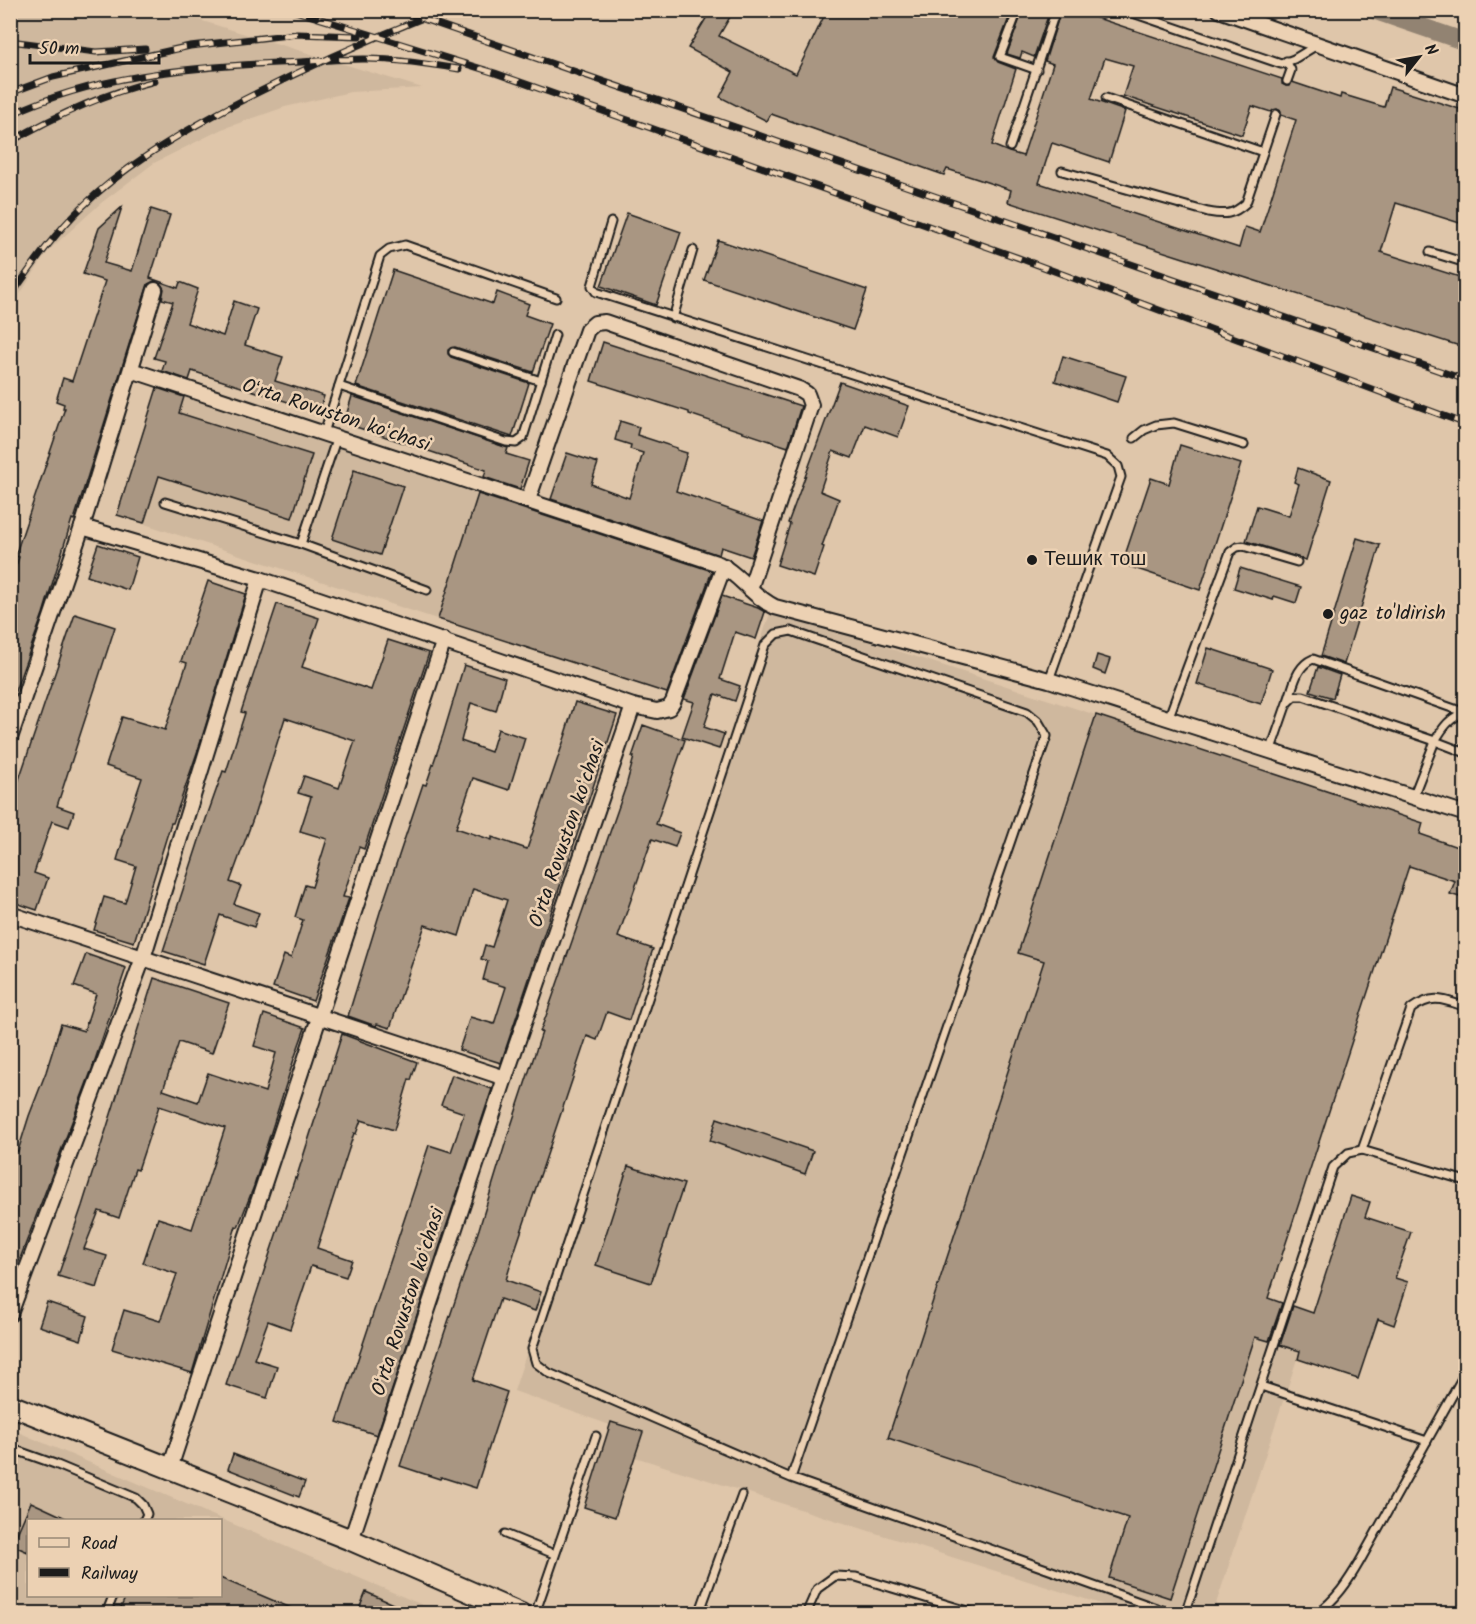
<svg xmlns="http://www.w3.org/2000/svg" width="1476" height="1624" viewBox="0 0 1476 1624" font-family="Kalam,sans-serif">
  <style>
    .built { fill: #cfb89e; fill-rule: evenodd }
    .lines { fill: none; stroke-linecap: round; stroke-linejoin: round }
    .canal { stroke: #928372; stroke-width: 18 }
    .building { fill: #a99682; stroke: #1c1c1c; stroke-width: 1.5; fill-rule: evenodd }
    .lane-casing { stroke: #1c1c1c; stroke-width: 11 }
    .street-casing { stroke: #1c1c1c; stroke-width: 18 }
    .secondary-casing { stroke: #1c1c1c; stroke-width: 24 }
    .lane { stroke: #ecd1b3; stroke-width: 7 }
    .street { stroke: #ecd1b3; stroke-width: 14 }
    .secondary { stroke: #ecd1b3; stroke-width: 20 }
    .rail-casing { stroke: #1c1c1c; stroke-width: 7 }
    .rail { stroke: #ecd1b3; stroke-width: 4.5; stroke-dasharray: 14; stroke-linecap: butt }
    .poi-dot { fill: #1c1c1c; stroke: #ecd1b3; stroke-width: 2 }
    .labels { text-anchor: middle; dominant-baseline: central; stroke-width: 5; stroke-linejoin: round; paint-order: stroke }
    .street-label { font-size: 20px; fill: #1c1c1c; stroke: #ecd1b3 }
    .poi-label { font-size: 20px; fill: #1c1c1c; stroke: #ecd1b3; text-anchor: start }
  </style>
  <rect width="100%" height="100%" fill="#dfc6aa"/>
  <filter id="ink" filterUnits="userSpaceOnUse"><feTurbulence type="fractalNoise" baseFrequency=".0167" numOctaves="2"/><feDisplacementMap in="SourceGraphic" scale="12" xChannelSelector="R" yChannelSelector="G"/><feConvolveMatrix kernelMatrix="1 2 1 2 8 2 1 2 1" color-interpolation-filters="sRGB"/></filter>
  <g filter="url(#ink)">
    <g class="built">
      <polygon points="11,10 170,11 422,88 350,92 285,107 222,129 154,163 101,203 48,251 11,308"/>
      <polygon points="157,386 715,569 674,696 117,515"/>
      <polygon points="771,610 1096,715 1423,823 1420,834 1464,849 1465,847 1465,899 1450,894 1454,881 1409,866 1268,1298 1312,1313 1317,1299 1378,1319 1358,1379 1297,1359 1213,1613 1129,1613 635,1457 643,1432 612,1422 610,1425 514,1391"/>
      <path d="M11 1429 441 1613H11ZM28 1520H220V1596H28Z"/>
    </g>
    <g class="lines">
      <polyline class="canal" points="1373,10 1466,42"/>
    </g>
    <g class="building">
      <path d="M711 10H734L719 36 796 74 827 10H1012L994 57 998 62 1016 69 992 145 1009 152 1023 156 1053 64 1045 61 1061 10H1073L1282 79V84L1286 86H1290L1292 82 1340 98 1341 94 1384 107 1390 87 1466 111V225L1396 203 1381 252 1466 279V348L1008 202 1011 190 947 169 944 175 771 114 767 121 720 97 733 72 688 48ZM1105 58 1133 66 1123 96 1242 135 1252 106 1271 112 1277 109 1281 111V115L1296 120 1260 232 1245 227 1239 248 1039 183 1052 143 1109 162 1125 111 1091 99Z"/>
      <polygon points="1023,10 1050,10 1034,57 1022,52 1020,58 1007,54"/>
      <polygon points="122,207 104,263 132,271 151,209 170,215 150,278 178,288 180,282 198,289 187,323 223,336 234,301 257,309 245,345 283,357 275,381 324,396 319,412 192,371 189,380 162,371 165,361 154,358 173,302 162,299 164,289 161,284 154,281 148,284 74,520 72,519 43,614 10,705 10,584 19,557 15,556 65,408 63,408 64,404 56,401 63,378 72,381 105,281 83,274 99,228"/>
      <polygon points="627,213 681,232 656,305 601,286"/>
      <polygon points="718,240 867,290 853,330 704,280"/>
      <polygon points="393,270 493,304 497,292 529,304 525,315 550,324 533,372 455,347 448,350 448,354 451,357 529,383 512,437 356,386"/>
      <polygon points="603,342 801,406 788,447 689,414 689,412 591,381"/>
      <polygon points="1063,356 1126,376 1117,402 1055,381"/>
      <polygon points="840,382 909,406 898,437 865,425 852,458 833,451 820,491 839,499 822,546 824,547 814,577 777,565 790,524 788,523"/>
      <polygon points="157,388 184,397 179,413 312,455 292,518 159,476 144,523 117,515"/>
      <polygon points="352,396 508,448 506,454 529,461 520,489 484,477 486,470 344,423"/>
      <polygon points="620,421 639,427 637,435 677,448 677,450 687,453 676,491 763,521 751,557 721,547 719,555 551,499 567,453 598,463 591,484 629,498 643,453 630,449 631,445 615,440"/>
      <polygon points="1180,445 1241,464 1200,590 1122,564 1151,478 1169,484"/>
      <polygon points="1298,468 1331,480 1306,560 1246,541 1257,506 1289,516 1299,484 1294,482"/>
      <polygon points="354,470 403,486 380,555 332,539"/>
      <polygon points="478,494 712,571 667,693 438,619"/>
      <polygon points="1357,538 1380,545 1344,664 1321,656"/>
      <polygon points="98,544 138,557 128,590 87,576"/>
      <polygon points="1240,568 1301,587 1296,603 1274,596 1273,600 1234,588"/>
      <polygon points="208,581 246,594 200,744 173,823 171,823 134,942 94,930 104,897 125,903 136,866 117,860 123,840 121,840 142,778 106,766 122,717 165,730 187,663 181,661"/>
      <polygon points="722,596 758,608 765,612 756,639 735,632 720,679 740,686 735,701 715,694 704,727 724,734 719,749 682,737 694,702 684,699"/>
      <polygon points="277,604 319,618 302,667 371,690 388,640 429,653 364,849 359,847 343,897 349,898 313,1001 273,987 284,955 291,958 303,920 295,917 305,885 312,887 327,839 300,831 311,797 298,793 304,776 339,788 355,741 285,718 254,816 230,882 241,886 234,904 259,913 254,927 220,915 204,964 163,951 206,819 223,771 226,772 245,713 241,712"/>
      <polygon points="75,614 115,627 57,806 74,812 69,827 52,821 34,873 48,878 37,910 10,901 10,806"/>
      <polygon points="1208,648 1272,669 1261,704 1197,684"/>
      <polygon points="1097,655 1110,659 1105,674 1093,669"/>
      <polygon points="464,665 505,678 496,711 471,703 461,741 491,752 498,729 525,738 509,790 473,778 456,828 492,840 492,837 527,849 566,734 565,734 575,702 617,715 501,1063 459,1050 470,1017 494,1024 506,987 483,980 488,961 481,959 485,945 492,947 507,900 473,889 459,936 425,925 390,1028 377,1024 376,1026 348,1016 380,912 423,784 426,785 443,735"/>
      <polygon points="1318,667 1340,675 1333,698 1310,691"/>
      <polygon points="1096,715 1423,823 1420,834 1466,850 1466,899 1450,894 1455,881 1409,866 1268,1298 1282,1303 1269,1341 1255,1337 1170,1598 1109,1578 1128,1518 888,1438 1044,961 1018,953"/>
      <polygon points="643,725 685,740 656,824 680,833 675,847 652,839 618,937 653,949 629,1020 607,1012 597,1040 587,1036 515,1250 506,1280 541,1292 535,1311 500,1299 473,1380 507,1392 476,1488 441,1477 440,1479 400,1466 479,1229 507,1138 542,1032 540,1032 546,1016 626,786 634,757 632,757"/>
      <polygon points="86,954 126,968 92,1069 10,1285 10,1149 18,1151 29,1116 46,1072 61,1024 84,1031 96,994 74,986"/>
      <polygon points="154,978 229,1003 212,1053 179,1042 163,1090 198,1102 208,1073 265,1092 276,1053 254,1046 264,1014 305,1028 294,1059 254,1186 238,1227 236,1226 192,1373 112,1349 124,1310 160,1321 177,1274 143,1263 158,1218 192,1229 225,1128 159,1106 138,1170 135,1169 119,1218 99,1211 84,1249 107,1256 97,1288 58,1276 82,1206"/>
      <polygon points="342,1034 417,1062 411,1080 409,1079 394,1130 361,1120 356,1134 354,1133 317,1248 352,1260 346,1277 311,1266 290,1329 268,1321 254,1359 277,1366 267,1398 226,1385 295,1178 296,1179"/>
      <polygon points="452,1075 492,1089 377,1435 337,1422 429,1145 451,1152 457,1135 464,1113 441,1105"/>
      <polygon points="717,1118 813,1151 805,1174 710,1141"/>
      <polygon points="628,1166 684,1184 651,1283 596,1265"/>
      <polygon points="1351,1196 1370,1202 1365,1217 1411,1232 1395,1278 1408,1282 1394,1325 1378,1319 1358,1379 1298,1359 1300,1351 1280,1345 1293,1306 1313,1313"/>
      <polygon points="47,1302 88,1316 81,1340 39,1326"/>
      <polygon points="611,1422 643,1432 615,1517 584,1507"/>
      <polygon points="233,1454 305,1482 299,1497 228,1469"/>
      <polygon points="31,1502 72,1521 28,1521 28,1552 12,1545"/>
      <polygon points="220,1578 305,1614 118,1614 126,1596 220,1596"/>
      <polygon points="366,1592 415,1614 357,1614"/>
    </g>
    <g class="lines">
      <g class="lane-casing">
        <g id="lane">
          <polyline points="1018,10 1000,57 1037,70"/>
          <polyline points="1124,10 1281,64 1294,59 1317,45"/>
          <polyline points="1286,61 1291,70 1287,81"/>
          <polyline points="1106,98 1263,152"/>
          <polyline points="1010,147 1056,10"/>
          <path d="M1062 171 1208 212C1225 215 1233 215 1246 203L1276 114"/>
          <polyline points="611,222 592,286 596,292 1107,456 1118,466 1121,477 1049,680"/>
          <polyline points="1430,252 1466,263"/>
          <polyline points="673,318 693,250"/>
          <polyline points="453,352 541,381"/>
          <polyline points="339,386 506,442 516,443 523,438 555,335"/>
          <polyline points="324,433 380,256 389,249 405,245 556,298"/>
          <polyline points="1134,438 1144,430 1156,425 1174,423 1244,445"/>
          <polyline points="165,502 301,544 427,590"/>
          <polyline points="301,544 337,437"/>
          <path d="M1288 701C1294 685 1296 666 1313 659L1466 713"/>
          <path d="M1466 713C1451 715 1442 729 1435 741L1466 753"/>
          <polyline points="1168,719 1230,552 1237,547 1243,546 1297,562"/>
          <polyline points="1270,752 1287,703 1294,696 1303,696 1435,741 1413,797"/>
          <path d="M1362 1150 1411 1009C1433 994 1442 999 1466 1007"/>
          <polyline points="1261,1386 1427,1441"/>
          <polyline points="10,1448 55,1464 136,1498 143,1505 147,1514 144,1520"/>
          <polyline points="791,1478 1047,736 1038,721 1027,712 791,631 776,634 765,645 532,1349 536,1363 549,1373 791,1478 1173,1614"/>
          <polyline points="505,1534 554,1554"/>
          <polyline points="106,1614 113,1596"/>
          <polyline points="535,1614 596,1436"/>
          <polyline points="699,1614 742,1495"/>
          <polyline points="806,1614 817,1589 835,1576 856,1577 978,1614"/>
          <polyline points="1185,1614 1333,1167 1348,1153 1362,1150 1466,1181"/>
          <path d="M1316 1614C1336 1600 1348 1582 1360 1561L1466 1371"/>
        </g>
      </g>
      <g class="street-casing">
        <g id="street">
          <polyline points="1219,10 1466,96"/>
          <path d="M131 370 719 564C740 575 753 597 775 607L1049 680 1466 814"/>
          <polyline points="528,500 587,330 595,323 605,322 799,389 807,394 811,405 750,589"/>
          <polyline points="82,527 260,579 633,706 657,711 669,708 673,702 724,566"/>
          <polyline points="10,738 82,527 155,290"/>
          <polyline points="10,914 505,1078"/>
          <polyline points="10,1314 143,958 260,579"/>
          <polyline points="170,1468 444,640"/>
          <polyline points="351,1540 505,1078 633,706"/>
        </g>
      </g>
      <g class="secondary-casing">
        <polyline id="secondary" points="10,1405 351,1540 521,1614"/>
      </g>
      <use href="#lane" class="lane"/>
      <use href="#street" class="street"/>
      <use href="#secondary" class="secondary"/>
      <g class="rail-casing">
        <g id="rail">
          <polyline points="292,10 495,73 1019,258 1466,424"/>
          <polyline points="397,10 1466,380"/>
          <polyline points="10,41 96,52 145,49"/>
          <polyline points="10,93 53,77 190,46 297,34 359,36"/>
          <path d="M10 115C92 76 188 67 277 63 306 62 335 59 364 59 396 59 428 64 459 69"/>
          <path d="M10 142C53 117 106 93 155 81"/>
          <path d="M10 297C32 266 54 234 81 208 122 168 171 139 220 112 286 77 353 46 423 18"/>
        </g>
      </g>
      <use href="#rail" class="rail"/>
    </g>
  </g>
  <g class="poi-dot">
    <circle cx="1032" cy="560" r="6"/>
    <circle cx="1328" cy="614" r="6"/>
  </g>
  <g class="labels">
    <g class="street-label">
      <text transform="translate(336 416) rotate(18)">Oʻrta Rovuston koʻchasi</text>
      <text transform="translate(568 834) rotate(-71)">Oʻrta Rovuston koʻchasi</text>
      <text transform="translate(409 1302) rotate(-72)">Oʻrta Rovuston koʻchasi</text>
    </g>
    <g class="poi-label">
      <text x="1044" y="560">Тешик тош</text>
      <text x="1340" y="614">gaz to'ldirish</text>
    </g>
  </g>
  <rect width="1476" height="1624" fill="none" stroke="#ecd1b3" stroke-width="36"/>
  <rect x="18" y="18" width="1440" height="1588" fill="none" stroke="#1c1c1c" stroke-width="2" filter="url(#ink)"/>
  <rect x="27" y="1519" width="195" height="78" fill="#ecd1b3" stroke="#998977" stroke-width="1.5"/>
  <rect x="39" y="1538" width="30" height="9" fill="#ecd1b3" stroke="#998977" stroke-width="1.5"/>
  <text x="81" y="1549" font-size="18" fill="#1c1c1c">Road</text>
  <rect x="39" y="1568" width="30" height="9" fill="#1c1c1c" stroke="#998977" stroke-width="1.5"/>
  <text x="81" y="1579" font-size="18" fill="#1c1c1c">Railway</text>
  <g transform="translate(1419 57) rotate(59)" stroke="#ecd1b3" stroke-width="4.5" paint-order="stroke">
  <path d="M0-4.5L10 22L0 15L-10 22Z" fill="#1c1c1c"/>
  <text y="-9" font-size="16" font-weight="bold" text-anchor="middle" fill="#1c1c1c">N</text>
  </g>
  <path d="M30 54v9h129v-9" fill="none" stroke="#1c1c1c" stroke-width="3"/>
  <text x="39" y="54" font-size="18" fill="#1c1c1c" stroke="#ecd1b3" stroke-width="4.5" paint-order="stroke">50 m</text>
</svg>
